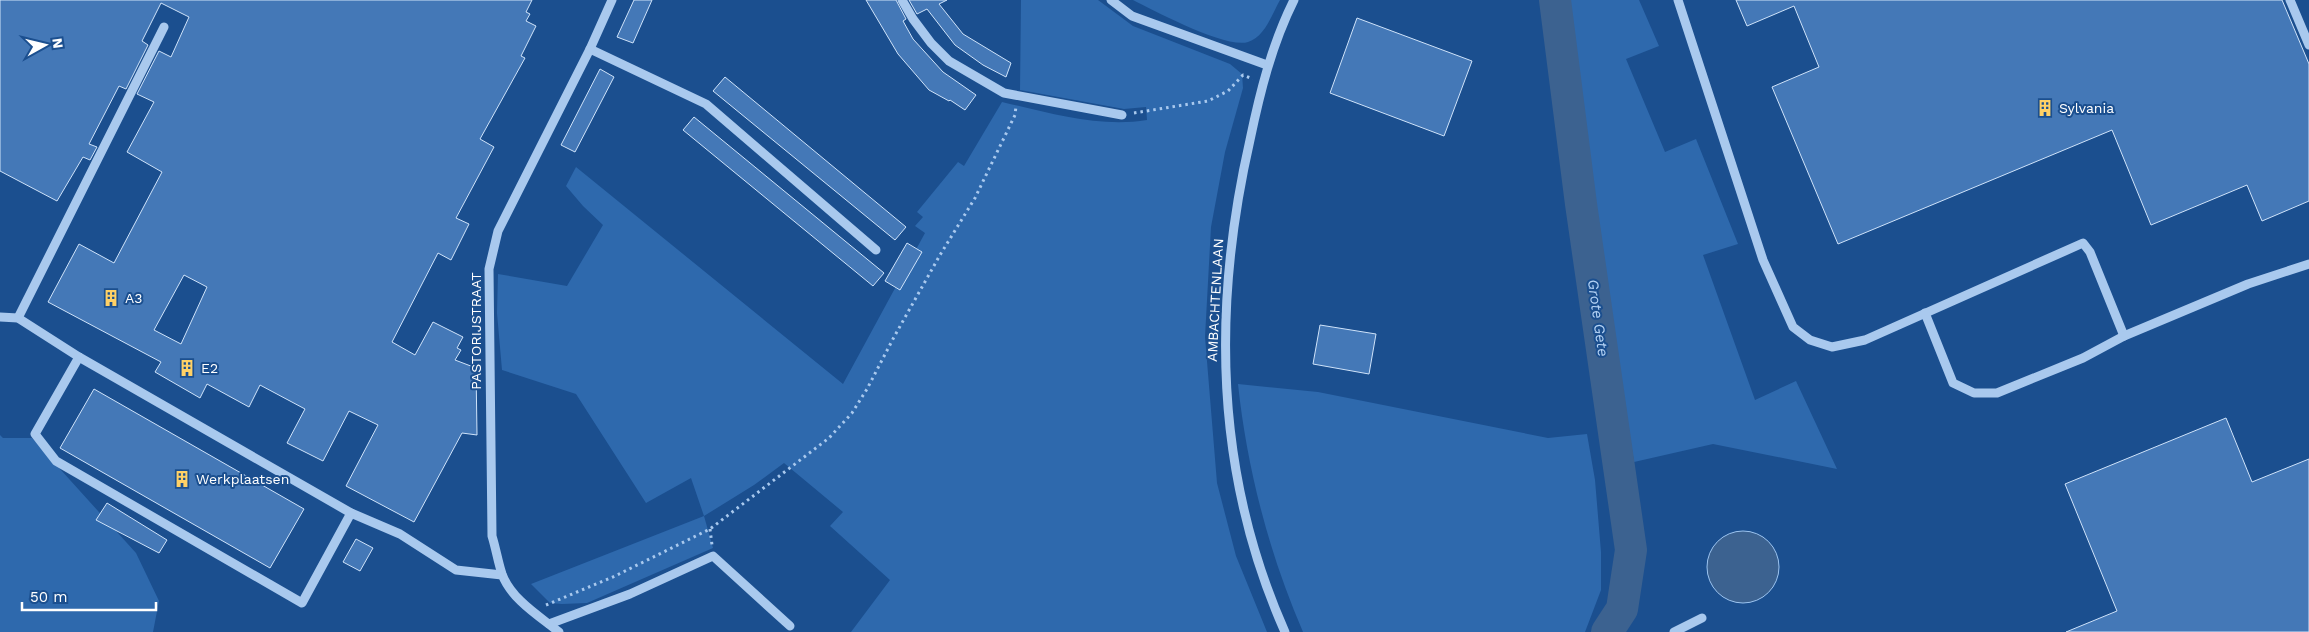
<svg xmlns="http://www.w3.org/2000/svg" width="2309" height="632" viewBox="0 0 2309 632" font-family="'Work Sans',sans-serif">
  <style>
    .green { fill: #2e69ad }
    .water { fill: #3c6290; stroke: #9cc4f0 }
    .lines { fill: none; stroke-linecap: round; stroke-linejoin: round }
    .river { stroke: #3c6290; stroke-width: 32 }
    .building { fill: #4478b7; stroke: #cfe3fa; fill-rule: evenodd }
    .path { stroke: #a9c9ee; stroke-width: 3; stroke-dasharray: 2.5 4; stroke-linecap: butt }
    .minor { stroke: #a9c9ee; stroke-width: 9 }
    .labels { text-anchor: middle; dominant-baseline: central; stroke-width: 4; stroke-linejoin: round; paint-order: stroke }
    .poi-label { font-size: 14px; fill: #fff; stroke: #1b4f8f; text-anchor: start }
    .street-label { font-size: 14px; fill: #fff; stroke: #1b4f8f }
    .water-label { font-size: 15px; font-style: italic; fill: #b5d3f5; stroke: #1b4f8f }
  </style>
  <rect width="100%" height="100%" fill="#1b4f8f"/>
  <g class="green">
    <path d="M1021 0H1098L1133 26 1230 64 1242 74 1243 88 1225 152 1211 227 1205 337 1217 483 1236 556 1267 632H851L890 580 830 526 843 512 784 463 754 485 704 516 713 548 587 603 562 604 550 603 531 584 704 516 691 478 646 503 576 394 502 370 497 313 498 274 567 286 603 225 583 206 566 186 576 167 843 384 925 233 915 226 923 217 917 212 958 162 964 166 1002 102C1049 113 1100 128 1147 120L1146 107 1124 109 1020 90Z"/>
    <path d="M1133 0H1280C1272 14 1265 37 1248 42 1226 49 1155 11 1133 0Z"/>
    <polygon points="1568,0 1639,0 1659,46 1626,59 1665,152 1696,139 1738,244 1703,255 1755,400 1796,381 1837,469 1713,444 1634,462 1608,295"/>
    <path d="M1238 384 1318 392 1548 438 1587 434 1595 480 1601 552V590L1585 632H1303C1269 553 1247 469 1238 384Z"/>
    <polygon points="0,435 3,438 32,438 136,553 159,601 153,632 0,632"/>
  </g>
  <circle class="water" cx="1743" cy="567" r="36"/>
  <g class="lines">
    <polyline class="river" points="1555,0 1581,204 1631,550 1622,609 1607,632"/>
  </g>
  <g class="building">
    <path d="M0 0H532L526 12 530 14 526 21 536 26 521 56 525 58 480 139 494 147 456 218 469 224 451 260 438 253 392 342 415 355 433 322 463 337 457 348 461 350 455 360 476 368 477 435 462 433 414 522 346 486 378 425 349 411 323 461 287 443 305 409 260 385 249 407 207 384 200 398 155 372 161 362 48 302 79 244 114 263 162 172 127 152 154 102 137 94 159 51 171 57 189 17 161 3 142 41 148 45 126 89 119 86 89 144 97 147 90 160 83 157 57 201 0 171ZM184 275 207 287 181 344 154 330Z"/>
    <polygon points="634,0 652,0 633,43 617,37"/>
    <polygon points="866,0 896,0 906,19 903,21 913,39 943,72 976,95 965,110 950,100 949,101 929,90 898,54"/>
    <polygon points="909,0 947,0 939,4 963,34 1011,63 1006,77 983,65 955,45 927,9 917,14"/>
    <polygon points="1736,0 2282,0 2309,64 2309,201 2262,221 2247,185 2151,225 2112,130 1838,244 1772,87 1819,67 1794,6 1747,26"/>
    <polygon points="1357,18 1472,61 1444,136 1330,93"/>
    <polygon points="600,69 614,77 575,152 561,145"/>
    <polygon points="725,77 906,227 895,240 713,91"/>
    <polygon points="694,117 884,273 873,286 683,130"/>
    <polygon points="907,243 922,252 900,290 885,281"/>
    <polygon points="1320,325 1376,334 1369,374 1313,364"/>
    <polygon points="94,389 304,509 270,568 60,448"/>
    <polygon points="2226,418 2252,482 2309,459 2309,632 2066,632 2117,611 2065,484"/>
    <polygon points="107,503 167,540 159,553 96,520"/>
    <polygon points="356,539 373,548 360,571 343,562"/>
  </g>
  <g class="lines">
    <g class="path">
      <polyline points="1134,113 1208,101 1228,91 1243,75 1253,79"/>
      <polyline points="710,529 712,545"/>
      <polyline points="546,605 613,577 710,529 829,438 852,413 867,389 894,337 940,255 975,198 1015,115 1016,106"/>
    </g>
    <g class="minor">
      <polyline points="902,0 913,19 931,43 949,61 1004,93 1122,115"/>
      <polyline points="1111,0 1132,16 1267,65"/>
      <polyline points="1678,0 1763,260 1793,327 1810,340 1832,347 1865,340 2083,243 2090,252 2124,336"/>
      <polyline points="2290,0 2309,45"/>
      <polyline points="590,49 706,104 876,250"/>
      <polyline points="1925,313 1953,383 1974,393 1997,393 2083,358 2124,336 2248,284 2309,264"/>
      <polyline points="0,317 18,318 79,357 351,513 400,534 456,570 502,575"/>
      <polyline points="18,318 164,27"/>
      <polyline points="79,357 35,434 56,461 302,603 351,513"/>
      <polyline points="549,624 630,594 713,556 790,626"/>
      <path d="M559 632C539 616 511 599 502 574 498 562 496 549 492 536L489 269 498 231 590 49 612 0"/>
      <path d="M1285 632C1215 475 1212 306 1250 140 1260 92 1272 44 1294 0"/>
      <polyline points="1674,632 1702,618"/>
    </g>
  </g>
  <defs>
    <g id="building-bare" transform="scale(1.35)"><path d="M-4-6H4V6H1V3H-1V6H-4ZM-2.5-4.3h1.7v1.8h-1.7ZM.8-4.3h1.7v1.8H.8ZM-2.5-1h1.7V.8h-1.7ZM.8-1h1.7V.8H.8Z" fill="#ffd166" stroke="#1b4f8f" stroke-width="2.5" paint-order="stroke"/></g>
  </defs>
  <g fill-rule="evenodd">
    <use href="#building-bare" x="2045" y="108"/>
    <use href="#building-bare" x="111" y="298"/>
    <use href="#building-bare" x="187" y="368"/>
    <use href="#building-bare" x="182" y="479"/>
  </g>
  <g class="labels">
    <g class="poi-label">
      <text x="2059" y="108">Sylvania</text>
      <text x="125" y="298">A3</text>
      <text x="201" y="368">E2</text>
      <text x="196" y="479">Werkplaatsen</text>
    </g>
    <g class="street-label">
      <text transform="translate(1215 300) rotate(-87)">AMBACHTENLAAN</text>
      <text transform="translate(476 331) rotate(-90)">PASTORIJSTRAAT</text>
    </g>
    <g class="water-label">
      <text transform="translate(1598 318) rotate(82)">Grote Gete</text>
    </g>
  </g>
  <g transform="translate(45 45) rotate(82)" stroke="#1b4f8f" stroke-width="4" paint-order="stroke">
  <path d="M0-4L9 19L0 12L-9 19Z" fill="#ffffff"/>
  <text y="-8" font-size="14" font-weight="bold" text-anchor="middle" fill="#ffffff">N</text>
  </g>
  <path d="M22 602v8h134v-8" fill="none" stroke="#ffffff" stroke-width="2.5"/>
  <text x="30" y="602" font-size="15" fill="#ffffff" stroke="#1b4f8f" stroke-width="4" paint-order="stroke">50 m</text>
</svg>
